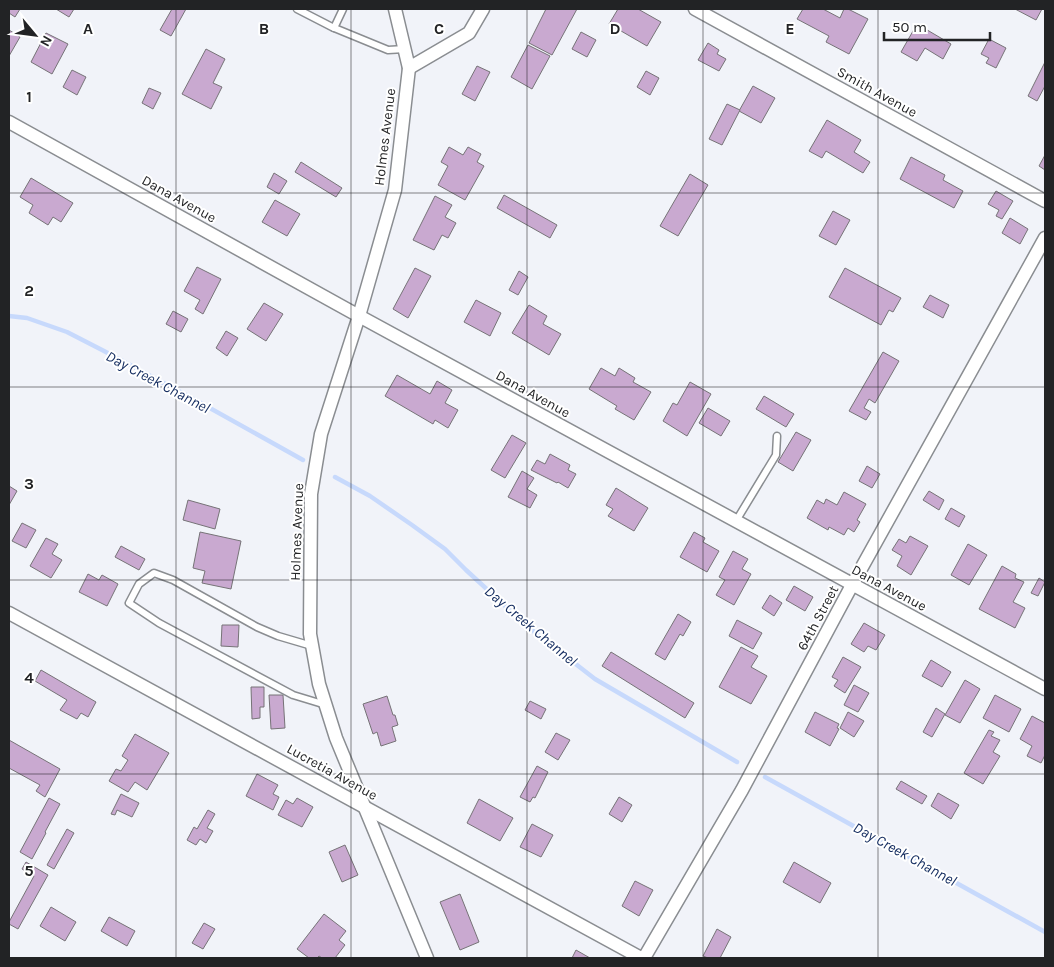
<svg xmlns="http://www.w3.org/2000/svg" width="1054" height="967" viewBox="0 0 1054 967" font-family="Karla,sans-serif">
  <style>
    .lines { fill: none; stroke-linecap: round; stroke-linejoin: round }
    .stream { stroke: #c7d9fc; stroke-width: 4.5 }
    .building { fill: #c9a9d0; stroke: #767377 }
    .lane-casing { stroke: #8a8d91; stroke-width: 9 }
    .street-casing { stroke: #8a8d91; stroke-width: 15 }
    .lane { stroke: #fff; stroke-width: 6 }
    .street { stroke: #fff; stroke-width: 12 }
    .grid { fill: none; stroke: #222325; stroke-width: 1; stroke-opacity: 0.55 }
    .labels { text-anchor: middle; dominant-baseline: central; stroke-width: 4; stroke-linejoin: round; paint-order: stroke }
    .street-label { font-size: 14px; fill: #222325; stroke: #fff }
    .water-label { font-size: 15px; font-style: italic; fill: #162e61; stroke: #fff }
    .grid-label { font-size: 16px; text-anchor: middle; font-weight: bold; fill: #222325; stroke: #fff; stroke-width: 4; stroke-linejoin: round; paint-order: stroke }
  </style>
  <rect width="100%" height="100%" fill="#f1f3f9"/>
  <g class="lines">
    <g class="stream">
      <polyline points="9,316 27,318 67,332 104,351 199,402 303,460"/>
      <polyline points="335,477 370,496 412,525 445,549 466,570 528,627 595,679 737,762"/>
      <polyline points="765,777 1045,932"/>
    </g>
  </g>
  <g class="building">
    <polygon points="9,9 20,9 15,17 9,13"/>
    <polygon points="56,9 74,9 69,17"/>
    <polygon points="172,9 186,9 171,36 160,30"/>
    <polygon points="546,9 577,9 552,55 529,43"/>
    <polygon points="618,9 638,9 661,22 647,46 609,24"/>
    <polygon points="803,9 823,9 840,18 844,9 848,9 868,19 849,54 826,42 829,36 797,19"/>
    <polygon points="1015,9 1042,9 1036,20"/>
    <polygon points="917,24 951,44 943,59 925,48 917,61 901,52"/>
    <polygon points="9,30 20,37 9,56"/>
    <polygon points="581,32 596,40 587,57 572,49"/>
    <polygon points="46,33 68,44 52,74 31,62"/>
    <polygon points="989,39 1006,48 996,68 986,63 989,58 981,54"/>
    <polygon points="708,43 719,50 717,54 726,59 719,71 698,60"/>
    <polygon points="528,45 550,56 532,89 511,77"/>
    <polygon points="206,49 225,59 213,83 222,87 211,109 182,94"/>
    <polygon points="1045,62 1045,86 1037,101 1028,96"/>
    <polygon points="477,66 490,72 475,101 462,94"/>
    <polygon points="72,70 86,77 77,95 63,87"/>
    <polygon points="646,71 659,78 650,95 637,87"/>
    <polygon points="753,86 775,98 761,123 739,111"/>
    <polygon points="149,88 161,93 153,109 142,103"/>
    <polygon points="727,104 740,110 722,145 709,139"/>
    <polygon points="827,120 861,140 854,152 870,162 863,173 826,151 822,158 809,151"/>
    <polygon points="449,147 463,155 468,147 481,154 477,162 484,166 465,200 438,185 448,166 441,162"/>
    <polygon points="1045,155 1045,170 1039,166"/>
    <polygon points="911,157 945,175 943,180 963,191 954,208 900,179"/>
    <polygon points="301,162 342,188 336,197 295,172"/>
    <polygon points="274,173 287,181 279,194 267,187"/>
    <polygon points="690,174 708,185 678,236 660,226"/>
    <polygon points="31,178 73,203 61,222 53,217 48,225 29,213 33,205 20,197"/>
    <polygon points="996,191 1013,201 1002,219 996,216 999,210 988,204"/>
    <polygon points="504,195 557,225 550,238 497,208"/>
    <polygon points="435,196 452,205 445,217 456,223 448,238 442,235 434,250 413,240"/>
    <polygon points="275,200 300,214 287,236 262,222"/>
    <polygon points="833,211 850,220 836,245 819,236"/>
    <polygon points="1010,218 1028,229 1020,244 1002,233"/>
    <polygon points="197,267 221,279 203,314 195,309 200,300 184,291"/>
    <polygon points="415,268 431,276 408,318 393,309"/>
    <polygon points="845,268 901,298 893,312 889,310 881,325 829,297"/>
    <polygon points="519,271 528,277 518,295 509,290"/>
    <polygon points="930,295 949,305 943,318 923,307"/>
    <polygon points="476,300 501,313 490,336 464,322"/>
    <polygon points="264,303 283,314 266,341 247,329"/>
    <polygon points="529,305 547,316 543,324 561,334 549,355 512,333"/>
    <polygon points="173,311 188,319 181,332 166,324"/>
    <polygon points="226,331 238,338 227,356 216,348"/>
    <polygon points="883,352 899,361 875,403 869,399 864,408 871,412 866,420 849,411"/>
    <polygon points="601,368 615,376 619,368 635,378 633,382 651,392 634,420 615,409 617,406 589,389"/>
    <polygon points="397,375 430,394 437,381 452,390 445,403 458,410 448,428 435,420 433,424 385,396"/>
    <polygon points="690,382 711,394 687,436 663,421 673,403 677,405"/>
    <polygon points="764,396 794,414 786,427 756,409"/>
    <polygon points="708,408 730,421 721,436 699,423"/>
    <polygon points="796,432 811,440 793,471 778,462"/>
    <polygon points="512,435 526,443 505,478 491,470"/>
    <polygon points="550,454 570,465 568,470 576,474 568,488 558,482 557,483 531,470 537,460 545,464"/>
    <polygon points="867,466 880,474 872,488 859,481"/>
    <polygon points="522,471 534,478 527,489 537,495 530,508 508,497"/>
    <polygon points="9,486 17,491 9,505"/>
    <polygon points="616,488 648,508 634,531 608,516 613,509 606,505"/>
    <polygon points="929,491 944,500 939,510 923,500"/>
    <polygon points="844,492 866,504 857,520 860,522 854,532 848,528 844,535 829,527 828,530 807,518 817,500 824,504 826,499 837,505"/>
    <polygon points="188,500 220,509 215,529 183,520"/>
    <polygon points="951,508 965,516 959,527 945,519"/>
    <polygon points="22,523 36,530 26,548 12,541"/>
    <polygon points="200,532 241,541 231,589 202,583 205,571 193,568"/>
    <polygon points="694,532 705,538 703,542 719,551 707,572 680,557"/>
    <polygon points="910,536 928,546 911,575 897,566 902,556 892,550 899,539 906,543"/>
    <polygon points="46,538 58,544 52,554 62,560 51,578 30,566"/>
    <polygon points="968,544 987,555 969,585 951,575"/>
    <polygon points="121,546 145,559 139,570 115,557"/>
    <polygon points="733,551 748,559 742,569 751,574 734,605 716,595 725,580 719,577"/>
    <polygon points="1002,566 1016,574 1015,578 1024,582 1013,602 1025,608 1015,628 979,609"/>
    <polygon points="88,574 99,580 102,575 118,584 107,606 79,592"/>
    <polygon points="1039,578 1045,582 1038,596 1031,593"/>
    <polygon points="794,586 813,597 805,611 786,600"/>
    <polygon points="770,595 782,603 774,616 762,608"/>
    <polygon points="678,614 691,622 683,636 680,634 665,660 655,654"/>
    <polygon points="737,620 762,633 753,649 729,636"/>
    <polygon points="864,623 885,635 876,650 868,646 864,652 851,644"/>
    <polygon points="222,625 239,625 238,647 221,646"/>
    <polygon points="741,647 758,656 751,667 767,676 751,704 719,687"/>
    <polygon points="611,652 694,703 685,718 602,666"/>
    <polygon points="843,657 861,667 845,693 834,686 838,680 832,677"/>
    <polygon points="931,660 951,672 942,687 922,676"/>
    <polygon points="41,670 96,702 88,717 81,713 77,719 60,710 67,700 35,681"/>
    <polygon points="965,680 980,689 960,723 945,715"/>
    <polygon points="854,685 869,693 858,712 844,705"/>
    <polygon points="251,687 264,687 264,707 260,707 260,718 252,719"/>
    <polygon points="269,695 283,695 285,728 271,729"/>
    <polygon points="995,695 1021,709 1009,732 983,718"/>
    <polygon points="387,696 393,715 395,715 398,725 392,727 396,741 381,746 377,732 373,734 363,704"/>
    <polygon points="530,701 546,709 541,719 525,710"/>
    <polygon points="936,708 945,714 932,737 923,732"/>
    <polygon points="815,712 839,724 837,728 839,729 830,746 805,732"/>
    <polygon points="848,712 864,721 854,737 840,728"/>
    <polygon points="1032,716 1045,723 1045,755 1041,763 1027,756 1032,746 1020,739"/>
    <polygon points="989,730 994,732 991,736 1000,740 993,752 1000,756 983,784 964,773"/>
    <polygon points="556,733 570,740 558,760 545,752"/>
    <polygon points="135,734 169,753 147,790 135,782 128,792 109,781 116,769 121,771 128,760 122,756"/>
    <polygon points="9,740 60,769 45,797 36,791 40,785 9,768"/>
    <polygon points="537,766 548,772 535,798 533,797 530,802 520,797"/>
    <polygon points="257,774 278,785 273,794 279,797 273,810 246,796"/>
    <polygon points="901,781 927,796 922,804 896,789"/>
    <polygon points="938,793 959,805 951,819 931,806"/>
    <polygon points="121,794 139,803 132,817 117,810 115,815 111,814"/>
    <polygon points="619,797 632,805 622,822 609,814"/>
    <polygon points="49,798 60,804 45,832 46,833 32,859 20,852"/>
    <polygon points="297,798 313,807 302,827 278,815 286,800 293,804"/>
    <polygon points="479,799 513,818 500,841 467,823"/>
    <polygon points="208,810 215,814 207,828 213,831 206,843 200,839 196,845 187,840 194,827 197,829"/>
    <polygon points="532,824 553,835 541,857 520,847"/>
    <polygon points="67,829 74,833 54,869 47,865"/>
    <polygon points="345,845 358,875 342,882 329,852"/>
    <polygon points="26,862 48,875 18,929 9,924 9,922 34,876 22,869"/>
    <polygon points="794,862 831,883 820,903 783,882"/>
    <polygon points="635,881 653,890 639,916 622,906"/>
    <polygon points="460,894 479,942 460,950 440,902"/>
    <polygon points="51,907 76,922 65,941 40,926"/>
    <polygon points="324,914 346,931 339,940 345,945 335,958 322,958 319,956 317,958 309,958 297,949"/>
    <polygon points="109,917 135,931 127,946 101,931"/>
    <polygon points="204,923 215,929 203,949 192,943"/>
    <polygon points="717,929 731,937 720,958 708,958 703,956"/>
    <polygon points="576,950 590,958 572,958"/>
  </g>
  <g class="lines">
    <g class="lane-casing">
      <g id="lane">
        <polyline points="297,9 332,27 388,50 405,49"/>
        <polyline points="334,28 343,9"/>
        <polyline points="736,521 776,455 777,436"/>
        <polyline points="312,646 278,636 257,627 173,580 154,573 139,584 129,603 159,623 293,695 326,705"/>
      </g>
    </g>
    <g class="street-casing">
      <g id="street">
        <polyline points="395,9 409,68 395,190 359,316 321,434 311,494 310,634 319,684 336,738 427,958"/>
        <polyline points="695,9 1045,201"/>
        <polyline points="409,68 469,33 483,9"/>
        <polyline points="9,122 359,316 1045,689"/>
        <polyline points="9,613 641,958"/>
        <polyline points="644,958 742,790 852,585 1045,238"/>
      </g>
    </g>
    <use href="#lane" class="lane"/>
    <use href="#street" class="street"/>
  </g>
  <path class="grid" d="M176 9V958M351 9V958M527 9V958M703 9V958M878 9V958M9 193H1045M9 387H1045M9 580H1045M9 774H1045"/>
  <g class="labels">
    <g class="street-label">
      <text transform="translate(877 92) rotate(29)">Smith Avenue</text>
      <text transform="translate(385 137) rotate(-83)">Holmes Avenue</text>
      <text transform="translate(179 199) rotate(29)">Dana Avenue</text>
      <text transform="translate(533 394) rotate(29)">Dana Avenue</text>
      <text transform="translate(297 532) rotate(-88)">Holmes Avenue</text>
      <text transform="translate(889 588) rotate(28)">Dana Avenue</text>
      <text transform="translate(818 618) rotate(-62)">64th Street</text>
      <text transform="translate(332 772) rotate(29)">Lucretia Avenue</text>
    </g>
    <g class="water-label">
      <text transform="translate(158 382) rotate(28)">Day Creek Channel</text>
      <text transform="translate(531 626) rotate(40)">Day Creek Channel</text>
      <text transform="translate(905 854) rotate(29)">Day Creek Channel</text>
    </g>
  </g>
  <g class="grid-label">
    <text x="88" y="34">A</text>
    <text x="264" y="34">B</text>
    <text x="439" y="34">C</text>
    <text x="615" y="34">D</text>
    <text x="790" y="34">E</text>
    <text x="29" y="102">1</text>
    <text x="29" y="296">2</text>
    <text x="29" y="489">3</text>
    <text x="29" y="683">4</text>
    <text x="29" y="876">5</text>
  </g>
  <rect width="1054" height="967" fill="none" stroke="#222325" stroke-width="20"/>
  <g transform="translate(35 35) rotate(119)" stroke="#ffffff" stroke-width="4" paint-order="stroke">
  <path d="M0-4L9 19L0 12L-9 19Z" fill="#222325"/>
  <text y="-8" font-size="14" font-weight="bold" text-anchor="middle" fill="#222325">N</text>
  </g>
  <path d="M884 32v8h106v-8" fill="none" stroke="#222325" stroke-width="2.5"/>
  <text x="892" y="32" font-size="15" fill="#222325" stroke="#ffffff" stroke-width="4" paint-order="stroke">50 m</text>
</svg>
